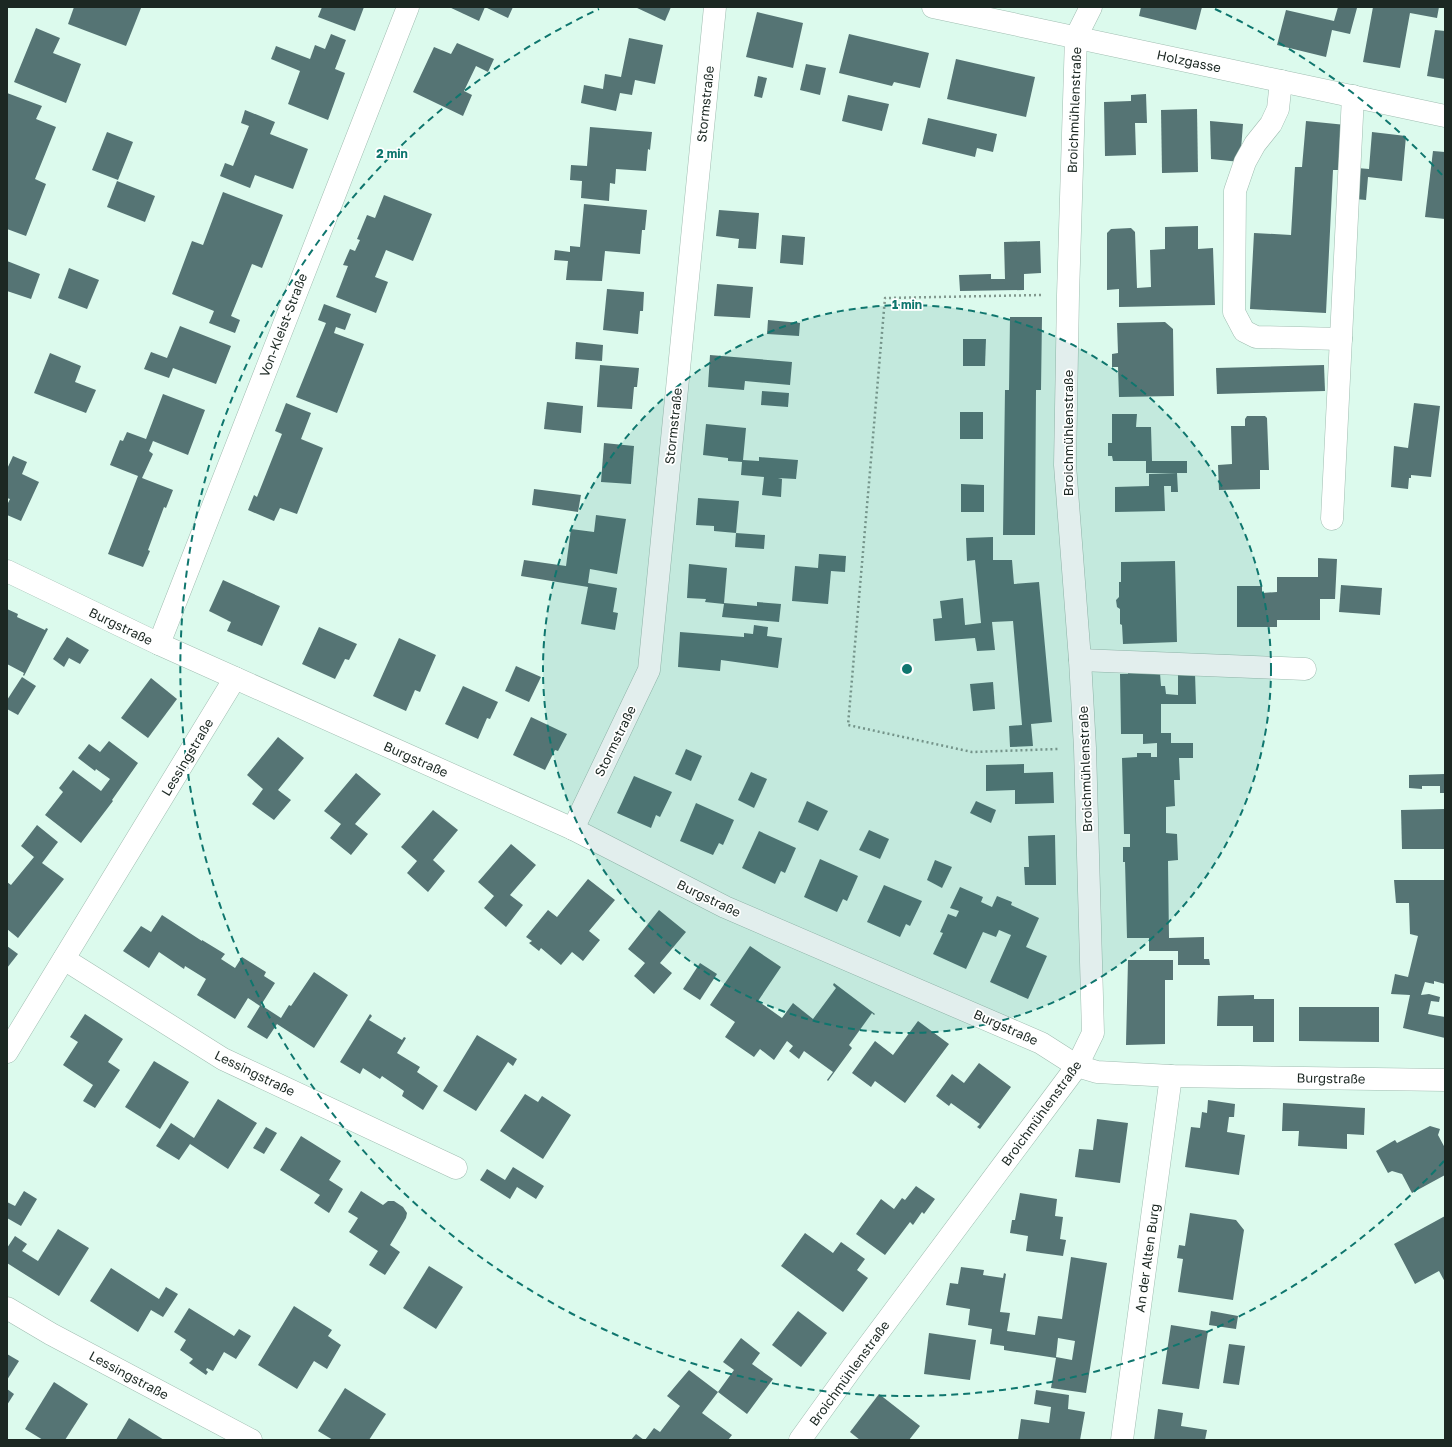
<svg xmlns="http://www.w3.org/2000/svg" width="1452" height="1447" viewBox="0 0 1452 1447" font-family="'Golos Text',sans-serif">
  <style>
    .building { fill: #557474; fill-rule: evenodd }
    .lines { fill: none; stroke-linecap: round; stroke-linejoin: round }
    .minor-casing { stroke: #a0bdb1; stroke-width: 23 }
    .path { stroke: #82988e; stroke-width: 2.5; stroke-dasharray: 2 3; stroke-linecap: butt }
    .minor { stroke: #fff; stroke-width: 22 }
    .ring { fill: none; stroke: #0f766e; stroke-width: 2; stroke-dasharray: 7 5 }
    .labels { text-anchor: middle; dominant-baseline: central; stroke-width: 3.5; stroke-linejoin: round; paint-order: stroke }
    .street-label { font-size: 13px; fill: #1c2823; stroke: #fff }
    .centre { fill: #0f766e; stroke: #fff; stroke-width: 2 }
    .ring-label { font-size: 12px; text-anchor: middle; font-weight: bold; fill: #0f766e; stroke: #fff; stroke-width: 3.5; stroke-linejoin: round; paint-order: stroke }
  </style>
  <rect width="100%" height="100%" fill="#dcfaed"/>
  <g class="building">
    <polygon points="74,7 138,7 141,8 126,46 68,24"/>
    <polygon points="322,7 364,7 355,31 318,17"/>
    <polygon points="449,7 513,7 508,18 485,7 479,21"/>
    <polygon points="635,7 671,7 665,21"/>
    <polygon points="1141,7 1202,7 1196,30 1139,16"/>
    <polygon points="1338,7 1357,8 1350,34 1332,30 1326,57 1277,45 1286,10 1334,21"/>
    <polygon points="1373,7 1439,7 1437,18 1410,13 1400,68 1363,62"/>
    <polygon points="757,12 803,23 793,68 746,57"/>
    <polygon points="36,28 60,38 53,53 81,64 66,103 14,82"/>
    <polygon points="1435,30 1445,31 1445,79 1427,76"/>
    <polygon points="331,34 346,40 335,69 345,73 328,120 288,104 300,71 271,59 276,46 310,59 315,45 325,49"/>
    <polygon points="849,34 929,53 920,88 894,82 892,86 839,73"/>
    <polygon points="629,38 663,45 655,84 635,80 632,95 620,93 616,111 581,103 584,85 603,89 605,74 621,77"/>
    <polygon points="457,43 494,59 488,72 476,66 464,91 472,95 463,116 413,92 434,47 451,54"/>
    <polygon points="956,59 1035,77 1026,117 947,99"/>
    <polygon points="806,64 826,68 820,95 800,90"/>
    <polygon points="758,76 767,78 762,98 754,96"/>
    <polygon points="7,93 42,106 36,119 56,127 35,179 46,184 26,236 7,229"/>
    <polygon points="1146,94 1147,123 1135,123 1136,155 1105,156 1104,102 1131,101 1131,95"/>
    <polygon points="848,95 889,104 882,131 842,121"/>
    <polygon points="1197,109 1198,172 1162,173 1161,110"/>
    <polygon points="245,110 275,122 270,134 308,149 293,189 255,175 250,188 220,176 225,163 233,166 249,126 241,123"/>
    <polygon points="928,118 997,134 993,152 977,148 975,157 922,144"/>
    <polygon points="1210,121 1243,124 1240,162 1211,159"/>
    <polygon points="1306,121 1346,125 1342,170 1333,170 1326,313 1250,309 1254,233 1291,235 1295,167 1302,167"/>
    <polygon points="590,127 652,132 650,150 648,149 646,171 616,169 615,184 610,183 609,201 581,198 582,181 570,180 571,165 587,166"/>
    <polygon points="107,132 133,142 118,180 92,170"/>
    <polygon points="1372,132 1406,136 1402,181 1368,177 1366,200 1355,199 1357,168 1369,169"/>
    <polygon points="1433,151 1445,152 1445,219 1425,217"/>
    <polygon points="117,181 155,196 145,222 107,207"/>
    <polygon points="223,192 283,215 262,268 252,264 231,316 240,320 235,333 209,323 214,311 172,294 192,241 203,245"/>
    <polygon points="384,195 432,214 413,261 386,250 375,277 388,282 376,313 336,297 348,266 343,265 350,249 355,251 360,240 357,239 367,215 375,218"/>
    <polygon points="584,204 647,210 645,230 642,230 640,254 605,251 602,281 566,280 568,261 554,260 555,250 570,252 570,246 580,247"/>
    <polygon points="719,210 759,213 756,249 738,248 739,239 716,236"/>
    <polygon points="1198,226 1198,249 1213,248 1215,305 1119,307 1119,289 1107,290 1107,233 1111,229 1131,228 1135,232 1137,288 1151,287 1150,250 1165,249 1165,227"/>
    <polygon points="782,235 805,237 803,265 780,263"/>
    <polygon points="1040,241 1041,273 1024,274 1024,290 960,291 959,275 991,274 991,279 1005,279 1004,242"/>
    <polygon points="7,261 40,274 31,299 7,291"/>
    <polygon points="69,268 99,280 87,309 58,298"/>
    <polygon points="717,284 753,287 750,318 714,316"/>
    <polygon points="607,289 644,292 643,311 640,311 638,334 603,330"/>
    <polygon points="324,304 351,314 345,330 336,327 334,333 364,344 337,413 296,397 326,323 318,320"/>
    <polygon points="1010,317 1042,317 1041,390 1036,390 1035,535 1003,535 1005,390 1009,390"/>
    <polygon points="768,320 800,323 799,336 767,334"/>
    <polygon points="1165,322 1173,329 1174,396 1119,397 1118,367 1112,367 1112,354 1118,353 1117,323"/>
    <polygon points="180,326 231,346 216,384 173,368 169,378 144,369 151,352 167,358"/>
    <polygon points="963,339 986,339 985,366 963,366"/>
    <polygon points="576,342 603,345 602,361 575,359"/>
    <polygon points="50,353 81,366 75,382 96,390 86,413 34,393"/>
    <polygon points="710,355 792,362 790,385 745,381 744,390 708,387"/>
    <polygon points="600,365 639,368 637,387 634,387 632,409 597,407"/>
    <polygon points="1324,365 1325,391 1217,394 1216,368"/>
    <polygon points="762,391 789,393 788,407 761,405"/>
    <polygon points="163,394 205,410 188,455 153,441 149,451 153,454 142,478 173,490 166,508 164,507 148,550 150,551 143,567 108,554 138,476 110,465 120,440 123,441 127,432 146,439"/>
    <polygon points="547,402 583,406 581,433 544,429"/>
    <polygon points="286,403 311,413 301,439 323,448 297,514 280,508 274,521 248,510 254,495 257,497 282,434 275,431"/>
    <polygon points="1414,403 1440,406 1431,477 1411,475 1411,478 1409,478 1408,489 1391,487 1394,446 1408,448"/>
    <rect x="960" y="412" width="23" height="27"/>
    <polygon points="1112,414 1137,414 1136,427 1151,427 1152,461 1187,461 1187,473 1146,473 1146,461 1113,461 1112,456 1108,456 1108,443 1112,443"/>
    <polygon points="1247,416 1265,416 1267,418 1269,470 1260,470 1260,489 1219,490 1218,465 1232,464 1231,426 1245,426 1245,419"/>
    <polygon points="706,424 746,428 743,460 759,461 759,457 798,460 796,479 778,478 782,479 781,497 762,495 764,477 741,475 742,462 728,461 728,458 703,455"/>
    <polygon points="604,443 634,446 631,484 601,482"/>
    <polygon points="13,456 27,462 22,474 39,482 21,521 7,515 7,505 10,499 7,498 7,469"/>
    <polygon points="1177,473 1178,492 1171,492 1171,486 1164,486 1165,511 1115,512 1115,487 1149,486 1149,474"/>
    <polygon points="961,484 984,485 984,512 961,512"/>
    <polygon points="534,489 581,495 578,512 532,505"/>
    <polygon points="698,498 739,501 736,533 714,531 714,526 696,525"/>
    <polygon points="596,515 626,519 617,574 590,569 588,583 617,588 613,612 618,613 615,630 581,624 588,587 521,576 524,560 566,566 571,529 594,532"/>
    <polygon points="736,533 765,535 764,549 735,547"/>
    <polygon points="993,537 993,560 1012,560 1014,584 1039,582 1052,722 1031,724 1033,746 1010,747 1009,726 1022,725 1013,621 992,622 995,650 977,651 975,638 935,641 933,619 942,618 940,601 963,598 965,625 981,623 975,560 967,561 966,538"/>
    <polygon points="819,554 846,556 845,572 831,571 828,604 792,601 795,566 818,568"/>
    <polygon points="1318,558 1337,559 1335,599 1320,599 1320,620 1277,620 1277,627 1237,627 1237,586 1262,586 1262,593 1277,592 1277,577 1318,577"/>
    <polygon points="1175,561 1177,642 1123,644 1122,625 1120,624 1120,609 1117,607 1116,600 1119,597 1119,582 1121,582 1121,562"/>
    <polygon points="689,564 727,568 724,603 757,606 757,602 781,604 779,622 722,617 724,604 705,602 706,599 687,598"/>
    <polygon points="223,580 280,606 262,646 227,631 231,622 209,611"/>
    <polygon points="1341,585 1382,588 1380,615 1339,612"/>
    <polygon points="7,609 18,614 17,617 45,630 46,628 48,629 24,676 23,675 24,673 7,664"/>
    <polygon points="754,625 768,627 767,636 782,638 778,668 721,660 720,671 678,667 680,632 744,637 744,633 753,634"/>
    <polygon points="319,627 357,644 349,660 345,659 335,679 302,664"/>
    <polygon points="67,637 89,650 80,664 69,658 64,667 53,659"/>
    <polygon points="399,638 436,655 420,692 415,690 406,711 373,696"/>
    <polygon points="516,666 541,677 529,702 505,691"/>
    <polygon points="1128,670 1146,670 1145,674 1160,673 1161,686 1165,686 1166,694 1178,695 1178,673 1195,673 1196,704 1161,704 1161,733 1171,733 1171,743 1193,743 1193,758 1179,758 1180,780 1174,780 1175,806 1166,807 1166,833 1177,834 1178,860 1168,861 1169,938 1204,937 1204,959 1209,959 1210,965 1178,965 1178,951 1149,951 1149,938 1127,938 1125,862 1123,862 1123,847 1130,847 1130,834 1124,834 1122,758 1137,757 1137,753 1151,753 1151,757 1157,757 1157,743 1143,744 1143,734 1121,734 1120,674 1128,674"/>
    <polygon points="22,677 36,686 18,715 7,709 7,700"/>
    <polygon points="151,678 177,699 148,738 121,718"/>
    <polygon points="993,682 995,709 973,711 970,684"/>
    <polygon points="463,686 498,702 490,719 487,718 478,739 445,724"/>
    <polygon points="531,717 567,734 558,751 555,750 545,770 513,755"/>
    <polygon points="278,737 304,758 278,790 291,800 274,820 252,804 263,789 247,775"/>
    <polygon points="109,741 138,763 112,800 113,801 81,843 45,815 63,792 59,788 73,770 101,791 110,779 96,769 95,771 78,758 89,744 100,752"/>
    <polygon points="686,749 702,756 691,781 675,774"/>
    <polygon points="1024,764 1024,773 1053,772 1054,803 1015,804 1015,790 986,791 986,765"/>
    <polygon points="751,772 767,779 754,808 738,800"/>
    <polygon points="356,773 381,794 355,824 368,834 351,855 330,838 341,824 324,811"/>
    <polygon points="1445,774 1445,793 1440,793 1440,786 1422,786 1422,789 1409,788 1409,775"/>
    <polygon points="634,776 672,792 660,817 656,815 651,828 617,813"/>
    <polygon points="807,801 828,811 818,831 798,822"/>
    <polygon points="976,801 996,810 991,823 970,813"/>
    <polygon points="696,803 734,820 723,845 719,843 713,855 680,841"/>
    <polygon points="1445,809 1445,849 1402,849 1401,810"/>
    <polygon points="433,810 458,830 433,860 445,871 428,892 407,873 417,861 401,847"/>
    <polygon points="37,825 58,842 42,863 64,879 18,938 7,929 7,882 11,885 34,857 21,846"/>
    <polygon points="869,830 889,839 880,859 859,850"/>
    <polygon points="759,831 796,848 785,873 781,871 775,884 742,868"/>
    <polygon points="1055,835 1056,885 1025,885 1024,867 1029,867 1028,836"/>
    <polygon points="511,844 536,865 510,895 523,905 506,927 484,908 494,896 478,882"/>
    <polygon points="820,859 858,876 847,901 843,899 837,912 804,897"/>
    <polygon points="935,860 952,867 942,888 927,880"/>
    <polygon points="588,879 615,900 589,931 600,940 583,961 572,952 561,965 541,948 539,951 529,943 532,941 526,937 548,910 557,917"/>
    <polygon points="1394,880 1445,880 1445,984 1434,981 1434,984 1425,982 1421,995 1429,994 1440,997 1439,1002 1431,1001 1428,1014 1445,1017 1445,1038 1403,1028 1410,995 1391,994 1395,974 1408,977 1418,936 1410,934 1409,903 1396,903"/>
    <polygon points="884,885 922,901 910,926 906,924 900,937 867,922"/>
    <polygon points="960,887 983,897 981,902 992,907 997,896 1012,902 1011,905 1039,918 1026,947 1047,956 1028,999 990,982 1011,935 999,930 996,937 983,932 966,969 933,954 943,933 940,932 948,914 956,917 959,911 950,908"/>
    <polygon points="659,910 686,932 660,963 672,973 654,994 634,976 645,963 628,949"/>
    <polygon points="162,915 202,941 202,940 225,954 221,959 235,968 242,957 266,972 264,976 275,983 261,1005 281,1018 289,1005 291,1006 314,972 348,995 314,1048 277,1024 267,1039 247,1027 260,1006 248,998 235,1019 197,995 206,979 185,966 184,969 159,952 149,968 123,951 141,926 151,932"/>
    <polygon points="7,946 18,954 7,968"/>
    <polygon points="750,946 781,967 758,1001 782,1018 793,1003 813,1019 836,988 833,985 834,983 875,1014 874,1015 872,1013 849,1045 852,1048 828,1081 827,1080 833,1072 804,1051 799,1059 789,1051 793,1046 787,1041 774,1060 760,1049 754,1057 725,1037 735,1022 710,1005"/>
    <polygon points="1128,960 1173,960 1173,980 1165,980 1165,1044 1126,1045"/>
    <polygon points="700,963 717,974 700,1000 683,989"/>
    <polygon points="1254,995 1254,999 1274,999 1274,1042 1253,1042 1253,1026 1217,1026 1218,996"/>
    <polygon points="1299,1007 1379,1007 1379,1042 1299,1041"/>
    <polygon points="85,1014 123,1039 108,1062 120,1070 95,1108 83,1101 93,1085 63,1065 78,1042 70,1037"/>
    <polygon points="370,1014 372,1016 369,1020 402,1040 404,1037 406,1038 397,1053 420,1067 417,1072 438,1086 423,1110 402,1096 404,1091 382,1076 380,1079 363,1068 360,1074 340,1062"/>
    <polygon points="918,1021 949,1044 905,1103 875,1081 871,1087 852,1073 875,1041 893,1055"/>
    <polygon points="477,1035 517,1059 513,1066 508,1062 476,1111 443,1091"/>
    <polygon points="154,1061 189,1082 160,1129 125,1107"/>
    <polygon points="979,1063 1011,1087 980,1129 977,1127 980,1124 951,1103 949,1106 936,1096 952,1074 964,1083"/>
    <polygon points="525,1094 538,1102 542,1096 571,1115 543,1159 500,1131"/>
    <polygon points="218,1099 257,1123 228,1169 190,1144 179,1160 156,1146 171,1123 194,1138"/>
    <polygon points="1208,1100 1235,1104 1234,1117 1229,1117 1227,1132 1245,1135 1239,1175 1185,1167 1191,1127 1200,1128 1202,1112 1207,1113"/>
    <polygon points="1283,1103 1365,1108 1364,1135 1347,1134 1347,1149 1298,1146 1299,1131 1282,1131"/>
    <polygon points="1097,1119 1128,1123 1120,1183 1075,1177 1079,1149 1093,1150"/>
    <polygon points="1430,1126 1440,1129 1438,1135 1445,1148 1445,1175 1412,1193 1402,1174 1392,1171 1388,1173 1376,1151 1395,1140 1397,1143"/>
    <polygon points="266,1127 277,1133 264,1154 253,1148"/>
    <polygon points="301,1136 341,1161 329,1180 343,1189 329,1213 314,1203 320,1195 280,1170"/>
    <polygon points="513,1167 544,1186 536,1199 517,1187 510,1199 480,1180 487,1169 505,1180"/>
    <polygon points="916,1186 935,1199 924,1214 922,1212 913,1225 910,1222 885,1255 856,1234 881,1199 894,1209 902,1198 905,1200"/>
    <polygon points="24,1191 37,1199 21,1226 7,1218 7,1202 15,1206"/>
    <polygon points="361,1191 383,1205 388,1201 394,1201 403,1207 407,1213 406,1218 390,1245 400,1252 385,1275 369,1265 378,1251 349,1232 358,1218 348,1212"/>
    <polygon points="1020,1193 1057,1199 1055,1216 1063,1217 1060,1239 1066,1240 1063,1256 1026,1251 1028,1236 1010,1233 1012,1220 1015,1220"/>
    <polygon points="1190,1213 1236,1220 1244,1230 1233,1300 1178,1292 1183,1259 1177,1258 1179,1245 1185,1246"/>
    <polygon points="1445,1216 1445,1282 1439,1271 1415,1284 1394,1244"/>
    <polygon points="58,1229 89,1248 59,1296 7,1263 7,1248 15,1236 27,1244 22,1251 38,1261"/>
    <polygon points="805,1233 833,1253 841,1242 865,1259 857,1270 868,1278 843,1312 781,1266"/>
    <path d="M1071 1257 1107 1263 1086 1393 1051 1388 1056 1358 1004 1350V1346L990 1344 992 1329 968 1325 970 1309 946 1305 950 1283 958 1284 961 1267 984 1270 983 1275 1003 1278 1004 1273 1006 1274 1000 1312 1010 1313 1007 1331 1035 1335 1038 1316 1062 1319ZM1058 1338 1075 1341 1072 1360 1056 1357Z"/>
    <polygon points="429,1266 463,1287 436,1329 403,1308"/>
    <polygon points="111,1268 159,1299 166,1287 178,1294 163,1317 151,1310 138,1332 90,1301"/>
    <polygon points="294,1306 332,1330 328,1336 341,1345 327,1369 314,1361 297,1389 258,1365"/>
    <polygon points="189,1308 234,1336 239,1329 251,1336 236,1359 224,1352 213,1371 207,1368 206,1370 208,1372 206,1375 189,1363 193,1359 180,1350 186,1340 174,1332"/>
    <polygon points="798,1311 827,1333 801,1367 772,1345"/>
    <polygon points="1211,1311 1238,1316 1236,1329 1209,1325"/>
    <polygon points="1171,1325 1208,1331 1199,1389 1162,1384"/>
    <polygon points="929,1333 976,1340 970,1380 924,1374"/>
    <polygon points="741,1338 760,1353 752,1364 773,1379 747,1414 718,1392 734,1370 723,1362"/>
    <polygon points="1229,1344 1245,1346 1239,1385 1223,1383"/>
    <polygon points="7,1354 19,1361 7,1380"/>
    <polygon points="689,1370 718,1392 702,1413 732,1435 728,1440 645,1440 654,1428 660,1432 680,1406 667,1396"/>
    <polygon points="54,1382 88,1404 65,1440 43,1440 25,1429"/>
    <polygon points="345,1388 386,1414 369,1440 333,1440 318,1431"/>
    <polygon points="7,1389 14,1394 7,1405"/>
    <polygon points="1036,1390 1069,1395 1068,1409 1085,1412 1080,1440 1018,1440 1021,1419 1049,1423 1051,1407 1034,1404"/>
    <polygon points="879,1394 920,1426 909,1440 860,1440 850,1432"/>
    <polygon points="1158,1409 1183,1413 1181,1426 1207,1430 1205,1440 1154,1440"/>
    <polygon points="129,1418 164,1440 116,1440"/>
    <polygon points="636,1434 644,1440 631,1440"/>
  </g>
  <g class="lines">
    <g class="minor-casing">
      <g id="minor">
        <polyline points="933,7 1445,116"/>
        <polyline points="1281,81 1278,109 1271,124 1255,144 1245,162 1235,191 1234,312 1244,331 1256,337 1341,339"/>
        <polyline points="1332,519 1353,96"/>
        <polyline points="7,571 159,644 573,829 725,907 1041,1043 1077,1066 1097,1072 1171,1076 1445,1080"/>
        <polyline points="159,644 408,7"/>
        <polyline points="1080,660 1305,669"/>
        <polyline points="573,829 649,670 715,7"/>
        <polyline points="64,959 223,1059 456,1168"/>
        <polyline points="7,1052 235,678"/>
        <polyline points="7,1308 51,1334 251,1440"/>
        <polyline points="800,1440 854,1365 1077,1066 1093,1033 1085,748 1080,660 1065,465 1068,295 1076,37 1091,7"/>
        <polyline points="1122,1440 1171,1076"/>
      </g>
    </g>
    <polyline class="path" points="1041,295 885,298 848,725 972,752 1058,749"/>
    <use href="#minor" class="minor"/>
  </g>
  <circle cx="907" cy="669" r="364" fill="#0f766e" fill-opacity=".12"/>
  <g class="ring">
    <circle cx="907" cy="669" r="364"/>
    <path d="M1444 1161A728 728 0 1 1 599 9M1215 9A728 728 0 0 1 1444 177"/>
  </g>
  <g class="labels">
    <g class="street-label">
      <text transform="translate(1189 61) rotate(12)">Holzgasse</text>
      <text transform="translate(705 104) rotate(-84)">Stormstraße</text>
      <text transform="translate(1074 110) rotate(-88)">Broichmühlenstraße</text>
      <text transform="translate(283 325) rotate(-69)">Von-Kleist-Straße</text>
      <text transform="translate(673 426) rotate(-84)">Stormstraße</text>
      <text transform="translate(1068 433) rotate(-90)">Broichmühlenstraße</text>
      <text transform="translate(121 626) rotate(26)">Burgstraße</text>
      <text transform="translate(615 741) rotate(-64)">Stormstraße</text>
      <text transform="translate(187 757) rotate(-59)">Lessingstraße</text>
      <text transform="translate(416 759) rotate(24)">Burgstraße</text>
      <text transform="translate(1085 769) rotate(-92)">Broichmühlenstraße</text>
      <text transform="translate(709 898) rotate(26)">Burgstraße</text>
      <text transform="translate(1006 1027) rotate(24)">Burgstraße</text>
      <text transform="translate(255 1073) rotate(26)">Lessingstraße</text>
      <text transform="translate(1331 1078) rotate(1)">Burgstraße</text>
      <text transform="translate(1041 1113) rotate(-54)">Broichmühlenstraße</text>
      <text transform="translate(1147 1258) rotate(-82)">An der Alten Burg</text>
      <text transform="translate(849 1373) rotate(-54)">Broichmühlenstraße</text>
      <text transform="translate(129 1375) rotate(28)">Lessingstraße</text>
    </g>
  </g>
  <circle cx="907" cy="669" r="6" class="centre"/>
  <g class="ring-label">
    <text x="392" y="158">2 min</text>
    <text x="907" y="309">1 min</text>
  </g>
  <rect width="1452" height="1447" fill="none" stroke="#1c2823" stroke-width="16"/>
</svg>
